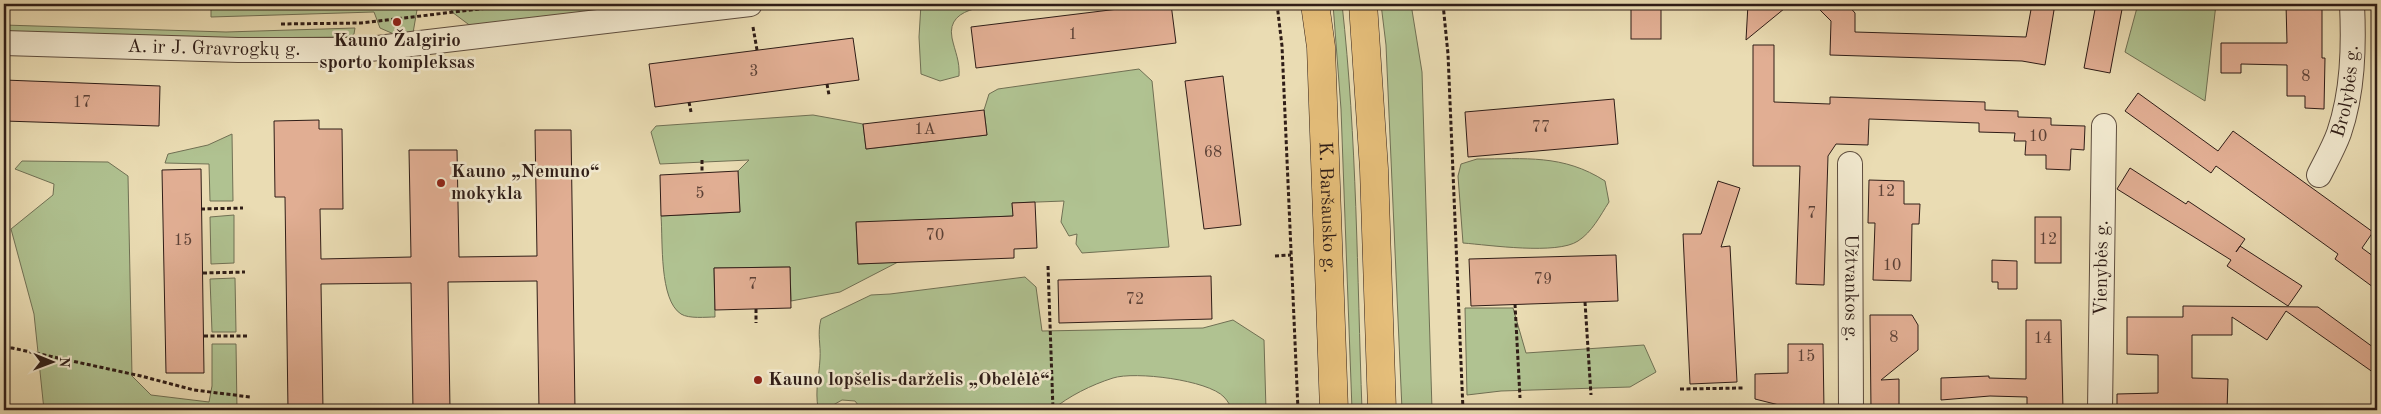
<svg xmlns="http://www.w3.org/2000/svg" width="2381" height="414" viewBox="0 0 2381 414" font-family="'Old Standard TT',serif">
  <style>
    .green { fill: #b0c291; stroke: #707054 }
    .building { fill: #e1ae93; stroke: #2f1d17 }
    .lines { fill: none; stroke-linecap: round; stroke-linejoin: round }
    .minor-casing { stroke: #5e4d3e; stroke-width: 26 }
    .primary-casing { stroke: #2f1d17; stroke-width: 29 }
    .path { stroke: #2f1d17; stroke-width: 3; stroke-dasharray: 4 2.5; stroke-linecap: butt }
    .minor { stroke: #f1e8ce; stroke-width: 24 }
    .primary { stroke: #e5be7a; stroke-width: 28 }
    .poi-dot { fill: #8f2418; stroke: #f1e8ce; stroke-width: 2 }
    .labels { text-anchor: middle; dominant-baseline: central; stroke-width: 5; stroke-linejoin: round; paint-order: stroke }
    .number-label { font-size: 16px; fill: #5c4136 }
    .poi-label { font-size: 19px; font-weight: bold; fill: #2f1d17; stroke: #f1e8ce; text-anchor: start }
    .street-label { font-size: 19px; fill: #2f1d17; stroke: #f1e8ce }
  </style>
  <rect width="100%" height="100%" fill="#eadcb3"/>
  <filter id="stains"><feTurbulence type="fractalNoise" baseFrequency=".004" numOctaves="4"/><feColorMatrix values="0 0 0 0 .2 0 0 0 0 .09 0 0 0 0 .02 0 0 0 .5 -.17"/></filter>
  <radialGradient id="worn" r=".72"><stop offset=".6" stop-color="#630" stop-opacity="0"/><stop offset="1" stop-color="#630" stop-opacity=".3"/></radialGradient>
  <g class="green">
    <polygon points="211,4 418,4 413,33 396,35 380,28 374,12 211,17"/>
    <polygon points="449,4 658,4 472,27 452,12"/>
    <path d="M921 4H1020C998 6 945 3 952 38 955 52 960 61 959 76L940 81 921 74 919 37Z"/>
    <path d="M1333 4H1342C1357 139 1357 274 1362 410H1352L1341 109Z"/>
    <polygon points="1381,4 1411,4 1422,72 1432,410 1402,410 1386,45"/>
    <polygon points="2138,4 2216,4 2205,101 2125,52"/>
    <polygon points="4,25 226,32 355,28 354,34 349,37 236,38 4,33"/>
    <path d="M1139 69 1152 81 1169 247 1082 253 1076 244 1077 234 1069 236 1061 222 1064 201 1012 203 1013 216 856 223 858 264 898 262 840 292 791 301 790 267 714 268 715 317C706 317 689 319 681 314 659 300 663 241 661 216L740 212 738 171 749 160 660 164 651 132 656 126 813 115 863 124 866 149 987 135 984 110 989 94 998 89Z"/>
    <polygon points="232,134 233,201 210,201 209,164 165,163 168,154 208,145"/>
    <path d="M1477 159C1525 159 1563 154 1605 181L1609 202C1600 216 1592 232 1578 241 1557 255 1489 245 1463 243L1458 176 1461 164Z"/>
    <polygon points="22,161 108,162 128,176 132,376 151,395 209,402 212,386 212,344 236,344 237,410 44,410 34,314 11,229 53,195 54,184 15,169"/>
    <polygon points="234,215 234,263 211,264 210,217"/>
    <path d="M1025 277 1036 287 1042 331 1203 328 1233 320 1264 340 1266 410H1233C1230 406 1228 401 1224 397 1208 380 1135 371 1113 378 1091 385 1069 396 1052 410H862L855 401 842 400 828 408H818C815 389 819 378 820 359 821 344 817 335 821 319L871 295 890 294Z"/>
    <polygon points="235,278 236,332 212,332 210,279"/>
    <polygon points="1465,308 1513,308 1526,353 1644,345 1656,372 1630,387 1501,391 1467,395"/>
  </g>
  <g class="building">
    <polygon points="1159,4 1171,4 1176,43 976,68 971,27"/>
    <polygon points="1748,4 1790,4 1746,40"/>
    <polygon points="1814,4 1847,4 1855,13 1855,32 2026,37 2032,4 2055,4 2045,65 2022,61 1830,55 1831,21"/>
    <polygon points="2096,4 2123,4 2110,73 2084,68"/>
    <polygon points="2286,4 2318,4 2318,8 2322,8 2322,58 2325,58 2324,109 2305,108 2305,96 2287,96 2287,65 2241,64 2241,73 2221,73 2221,43 2287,43"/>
    <rect x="1631" y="6" width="30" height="33"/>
    <polygon points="853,38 859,80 655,107 649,64"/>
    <polygon points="1753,45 1774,45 1774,102 1830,104 1830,97 1985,102 1985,110 2018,111 2018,117 2051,118 2051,125 2085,126 2084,150 2071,149 2070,170 2046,169 2046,155 2025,155 2026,141 2014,141 2015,133 1979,132 1979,123 1869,119 1868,145 1836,144 1828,156 1824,285 1796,284 1800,166 1753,166"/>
    <polygon points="1223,76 1241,225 1204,229 1185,81"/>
    <polygon points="4,80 160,86 159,126 4,121"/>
    <polygon points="2138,93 2218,151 2233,131 2373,232 2362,248 2377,259 2377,290 2335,259 2338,254 2216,166 2211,173 2125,111"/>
    <polygon points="1614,99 1618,144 1468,157 1465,112"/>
    <polygon points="984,110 987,135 866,149 863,124"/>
    <polygon points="319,120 319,129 342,129 343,209 320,209 321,259 411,257 409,150 457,150 459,257 537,256 535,130 571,130 575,410 539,410 537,281 448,282 450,410 413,410 411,283 321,284 323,410 288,410 285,197 275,197 274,121"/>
    <polygon points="2130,168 2186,204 2188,201 2245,239 2236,252 2240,246 2302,286 2288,306 2227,266 2231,260 2117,189"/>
    <polygon points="201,169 204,373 166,373 162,170"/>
    <polygon points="738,171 740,212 661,216 660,175"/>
    <polygon points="1869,180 1904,181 1904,204 1920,204 1919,224 1912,224 1911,281 1873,280 1875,223 1868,223"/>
    <polygon points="1718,181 1740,188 1721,247 1730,246 1737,382 1690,384 1683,234 1701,234"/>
    <polygon points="1035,202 1037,248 1014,249 1014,258 858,264 856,222 1013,216 1012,203"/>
    <rect x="2035" y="217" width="26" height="46"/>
    <polygon points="1616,255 1618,301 1471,306 1469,259"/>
    <polygon points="1992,260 2017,261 2017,289 1998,289 1998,282 1992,282"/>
    <polygon points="790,267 791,308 715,310 714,268"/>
    <polygon points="1211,276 1212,319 1059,323 1058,280"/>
    <polygon points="2183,306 2318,307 2377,350 2377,375 2286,311 2267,340 2232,317 2232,335 2192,335 2192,378 2228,379 2227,410 2117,410 2117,394 2158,393 2158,355 2127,354 2127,317 2183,317"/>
    <polygon points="1870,315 1912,315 1918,325 1918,350 1881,380 1899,379 1899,410 1871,410"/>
    <polygon points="2026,320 2061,320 2063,410 2027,410 2027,397 1990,396 1941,400 1941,378 1989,376 1989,378 2026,379"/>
    <polygon points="1788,344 1823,344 1824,410 1799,410 1755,399 1755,374 1788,373"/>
  </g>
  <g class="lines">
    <g class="minor-casing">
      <g id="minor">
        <path id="s1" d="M4 43 238 50H361L750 4"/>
        <path id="s2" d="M1850 164 1851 410"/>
        <path id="s3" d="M2319 175C2326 161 2334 147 2339 133 2353 92 2354 47 2352 4"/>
        <path id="s4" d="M2100 410 2104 126"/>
      </g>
    </g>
    <g class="primary-casing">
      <g id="primary">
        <path id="s5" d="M1315 4 1321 47 1334 410"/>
        <polyline points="1363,4 1374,169 1382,410"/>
      </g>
    </g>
    <g class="path">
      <polyline points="1277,4 1282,46 1298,410"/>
      <polyline points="1443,4 1448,54 1463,410"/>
      <polyline points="281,24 361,23 522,4"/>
      <polyline points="753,27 757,50"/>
      <polyline points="827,84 829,95"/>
      <polyline points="689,102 691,112"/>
      <polyline points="702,160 702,173"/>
      <polyline points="201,209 243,208"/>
      <polyline points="1275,256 1291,255"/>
      <polyline points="1048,266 1053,410"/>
      <polyline points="203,273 245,272"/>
      <polyline points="1585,302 1591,395"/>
      <polyline points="1515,304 1520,398"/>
      <polyline points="756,309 756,323"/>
      <polyline points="204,336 248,336"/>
      <polyline points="4,348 12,348 141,376 194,390 250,397"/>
      <polyline points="1680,389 1743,388"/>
    </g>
    <use href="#minor" class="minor"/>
    <use href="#primary" class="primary"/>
  </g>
  <g class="poi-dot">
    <circle cx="397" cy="22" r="5"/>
    <circle cx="441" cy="183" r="5"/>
    <circle cx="758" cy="380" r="5"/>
  </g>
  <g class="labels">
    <g class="number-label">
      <text x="1073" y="35">1</text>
      <text x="754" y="72">3</text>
      <text x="2306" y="77">8</text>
      <text x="82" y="103">17</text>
      <text x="1541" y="128">77</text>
      <text x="925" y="130">1A</text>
      <text x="2038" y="137">10</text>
      <text x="1213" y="153">68</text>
      <text x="1886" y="192">12</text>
      <text x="700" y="194">5</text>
      <text x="1812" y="214">7</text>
      <text x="935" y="236">70</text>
      <text x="2048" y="240">12</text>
      <text x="183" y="241">15</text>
      <text x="1892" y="266">10</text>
      <text x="1543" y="280">79</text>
      <text x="753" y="285">7</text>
      <text x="1135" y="300">72</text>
      <text x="1894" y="338">8</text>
      <text x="2043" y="339">14</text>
      <text x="1806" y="357">15</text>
    </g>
    <g class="poi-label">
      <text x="397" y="41" text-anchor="middle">Kauno Žalgirio<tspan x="397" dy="22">sporto kompleksas</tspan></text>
      <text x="451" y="172">Kauno „Nemuno“<tspan x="451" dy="22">mokykla</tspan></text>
      <text x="768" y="380">Kauno lopšelis-darželis „Obelėlė“</text>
    </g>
    <g class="street-label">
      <text stroke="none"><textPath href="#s1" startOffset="210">A. ir J. Gravrogkų g.</textPath></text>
      <text stroke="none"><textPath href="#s3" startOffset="89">Brolybės g.</textPath></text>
      <text stroke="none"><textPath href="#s5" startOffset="204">K. Baršausko g.</textPath></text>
      <text stroke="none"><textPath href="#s4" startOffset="142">Vienybės g.</textPath></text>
      <text stroke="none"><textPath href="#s2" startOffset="124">Užtvankos g.</textPath></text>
    </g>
  </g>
  <rect width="2381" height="414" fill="none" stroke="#eadcb3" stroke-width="20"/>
  <rect x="5" y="5" width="2371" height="404" fill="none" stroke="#2f1d17" stroke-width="2.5"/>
  <rect x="10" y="10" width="2361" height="394" fill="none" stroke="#2f1d17"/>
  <g transform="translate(52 362) rotate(91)" stroke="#f1e8ce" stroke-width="4" paint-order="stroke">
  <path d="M0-4L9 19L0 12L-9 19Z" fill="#2f1d17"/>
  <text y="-8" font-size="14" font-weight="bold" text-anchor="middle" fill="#2f1d17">N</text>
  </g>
  <rect width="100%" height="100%" filter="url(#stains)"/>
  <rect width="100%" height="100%" fill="url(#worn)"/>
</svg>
